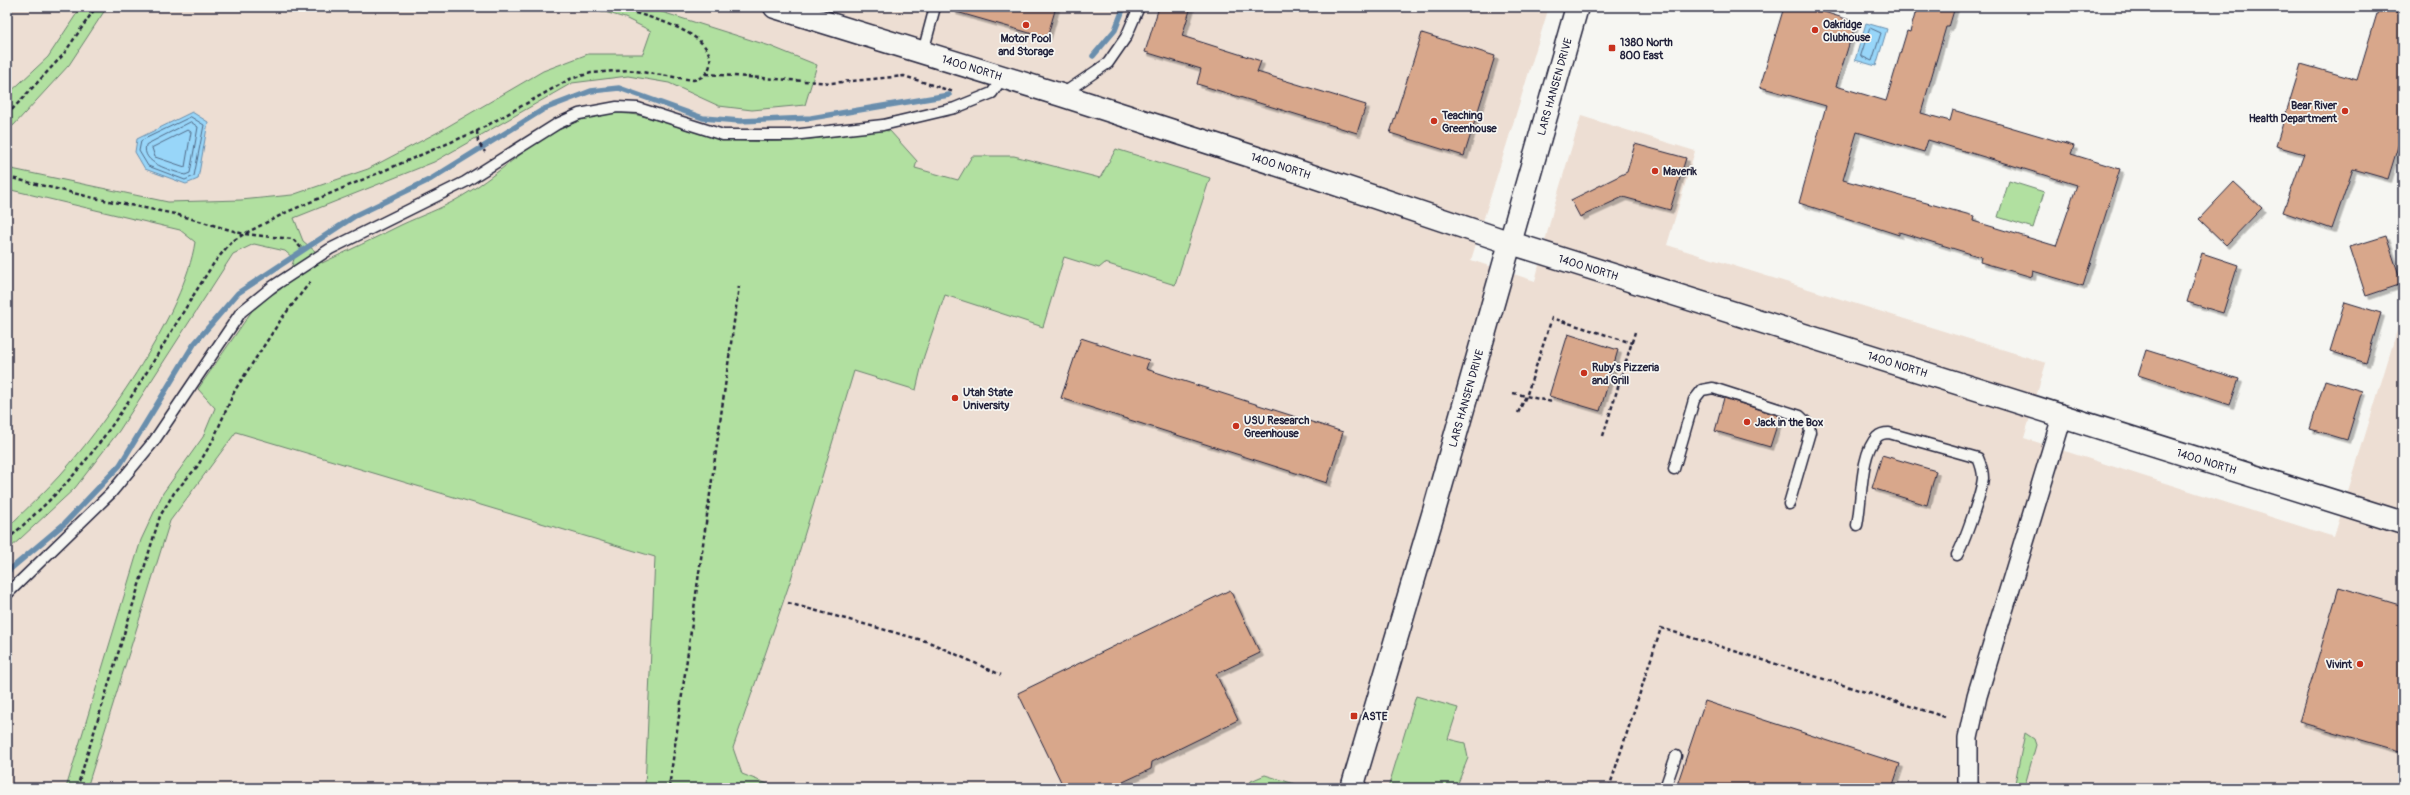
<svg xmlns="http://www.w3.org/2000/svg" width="2410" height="795" viewBox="0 0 2410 795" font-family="Pangolin,sans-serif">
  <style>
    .built { fill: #edded3 }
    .green { fill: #b1e0a0; stroke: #6a816e }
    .water { fill: #98d6f9; stroke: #698ead }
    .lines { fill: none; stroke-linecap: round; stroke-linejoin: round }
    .shore { stroke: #516a87; stroke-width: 1 }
    .stream { stroke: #698ead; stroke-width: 5.5 }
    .building { fill: #d8a78b; stroke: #22223b; fill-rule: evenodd; filter: url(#shadow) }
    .service-casing { stroke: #22223b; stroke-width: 13 }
    .minor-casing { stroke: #22223b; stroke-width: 22 }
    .secondary-casing { stroke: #22223b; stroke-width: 25 }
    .path { stroke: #22223b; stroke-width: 2.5; stroke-dasharray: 4 3; stroke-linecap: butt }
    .service { stroke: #f6f6f2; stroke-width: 10 }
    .minor { stroke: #f6f6f2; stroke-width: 19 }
    .secondary { stroke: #f6f6f2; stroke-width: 22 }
    .poi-dot { fill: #c8321e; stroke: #f6f6f2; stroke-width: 1.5 }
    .labels { text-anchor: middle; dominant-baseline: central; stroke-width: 3.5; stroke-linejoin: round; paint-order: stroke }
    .poi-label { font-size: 11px; font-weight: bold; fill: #22223b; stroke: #f6f6f2; text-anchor: start }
    .street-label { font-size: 11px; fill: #22223b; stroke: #f6f6f2 }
  </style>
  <defs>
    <filter id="shadow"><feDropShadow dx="3.5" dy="3.5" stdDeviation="0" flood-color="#0004"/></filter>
  </defs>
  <rect width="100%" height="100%" fill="#f6f6f2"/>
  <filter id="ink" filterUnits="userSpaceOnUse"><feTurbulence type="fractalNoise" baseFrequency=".025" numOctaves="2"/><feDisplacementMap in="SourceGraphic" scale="8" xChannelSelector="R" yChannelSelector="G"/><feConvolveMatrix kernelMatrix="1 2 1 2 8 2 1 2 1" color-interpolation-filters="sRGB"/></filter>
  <g filter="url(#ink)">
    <polygon class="built" points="7,7 1549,7 1471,260 1535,281 1554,206 1581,116 1695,151 1667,245 2046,363 2024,438 2334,537 2403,311 2403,788 7,788"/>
    <g class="green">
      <polygon points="81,7 107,7 69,65 14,125 7,129 7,95 48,57"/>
      <path d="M588 7H646L770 46 817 65 805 105 752 110 719 106 669 83 628 76 572 83 434 162 294 218 303 241 322 257V263C348 251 375 238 401 225 420 216 441 209 459 198 508 170 547 122 606 114 646 109 682 132 720 138 773 147 828 137 880 130L890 131 917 161 915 168 958 180 972 156H1014L1100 178 1116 149 1210 178 1175 285 1105 263 1099 268 1064 257 1043 327 945 295 924 356 916 390 854 371 791 579 733 748 742 774 778 788H645L655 557 236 432 170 521 87 788H66L141 540 163 493 203 437 215 408 198 389 256 305 281 289 289 275 294 259 285 251 254 244 233 254 119 431 75 488 7 551V528C25 510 44 493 61 474 107 422 185 311 195 242L180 230 7 189V168L168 202 241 200 292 195 368 169 440 131 543 71 588 54H643L651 31 625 18Z"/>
      <polygon points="2009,181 2044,192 2033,228 1998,217"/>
      <polygon points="1416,696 1458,708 1448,739 1465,743 1468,758 1456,788 1388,788"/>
      <polygon points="2025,733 2034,739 2036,745 2025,785 2032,788 2014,788"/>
      <polygon points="1265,775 1308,788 1248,788 1251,781"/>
    </g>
    <g class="water">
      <polygon points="1866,23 1887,29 1876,66 1855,60"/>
      <polygon points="192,112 208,122 198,179 186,184 145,169 135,152 137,139"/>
    </g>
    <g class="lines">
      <g class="shore">
        <polygon points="1870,28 1881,33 1872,61 1861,56"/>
        <polygon points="191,117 204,125 194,176 185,180 148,166 139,151 141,141"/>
        <path d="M191 122 198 127 190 173 185 175C172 170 140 164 146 145Z"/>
        <polygon points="188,130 191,132 185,167 155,157 152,148"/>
      </g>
      <g class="stream">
        <polyline points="1093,56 1115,30 1124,7"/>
        <polyline points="7,572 65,523 120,465 194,344 238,293 355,216 431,179 544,109 591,91 619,88 703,118 740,121 811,118 949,95"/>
      </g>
    </g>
    <g class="building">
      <polygon points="954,7 1056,7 1047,38 953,11"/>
      <polygon points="1159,7 1191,7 1182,36 1261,61 1257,72 1366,105 1357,133 1197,84 1201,69 1145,52"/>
      <path d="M1784 7H1808L1856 22 1836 86 1886 101 1907 31 1910 32 1917 7H1955L1949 27H1946L1921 113 1950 121 1953 110 2074 146 2071 154 2120 169 2083 286 2033 271 2032 277 1980 262 1981 257 1899 232V235L1799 203 1826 106 1760 87ZM1857 132 1924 152 1928 140 2077 185 2056 246 1973 221 1974 216 1843 180Z"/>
      <polygon points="2379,7 2403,14 2403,130 2388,179 2353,169 2332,229 2283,212 2304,154 2276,146 2301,64 2357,80"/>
      <polygon points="1422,33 1495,56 1464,156 1390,133"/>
      <polygon points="1635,144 1686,158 1670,210 1623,197 1580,217 1571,200 1627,172"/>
      <polygon points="2234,182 2262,208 2226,245 2199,219"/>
      <polygon points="2386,236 2402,284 2366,296 2350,247"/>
      <polygon points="2202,253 2238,265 2223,313 2187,302"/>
      <polygon points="2345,302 2381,313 2366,363 2330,351"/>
      <polygon points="1568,334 1618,350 1600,411 1549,396"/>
      <polygon points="1081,338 1149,360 1146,369 1343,432 1327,483 1061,398"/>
      <polygon points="2146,350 2239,379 2230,405 2138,375"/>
      <polygon points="2325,380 2362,391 2347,440 2310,429"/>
      <polygon points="1724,398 1780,416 1770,447 1715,431"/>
      <polygon points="1882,455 1936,471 1927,505 1872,488"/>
      <polygon points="2339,587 2403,606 2403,752 2299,722"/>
      <polygon points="1230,590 1260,653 1216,674 1238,720 1152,762 1151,769 1110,788 1064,788 1018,693"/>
      <polygon points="1705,701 1900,764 1892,788 1676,788"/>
    </g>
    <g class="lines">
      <g class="service-casing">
        <g id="service">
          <polyline points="923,52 935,7"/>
          <polyline points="1061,95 1108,63 1126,37 1139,7"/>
          <polyline points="1674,469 1694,400 1702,390 1713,388 1800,416 1809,425 1810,432 1789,504"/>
          <path d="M1857 525C1862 502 1860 453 1877 437 1880 434 1885 433 1889 433L1978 458C1981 465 1983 470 1983 478 1982 492 1964 543 1957 555"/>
          <polyline points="7,594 111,493 154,441 241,312 272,287 330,249 465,182 557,124 579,114 617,107 638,108 723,135 792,135 883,125 955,108 992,93 1003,77"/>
          <polyline points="1665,788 1676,756"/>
        </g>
      </g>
      <g class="minor-casing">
        <polyline id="minor" points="1968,788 1968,738 1977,696 2062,417"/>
      </g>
      <g class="secondary-casing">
        <g id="secondary">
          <path id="s1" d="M775 7 1061 95 1291 169 1511 243 2403 523"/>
          <path id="s2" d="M1352 788 1434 511 1577 7"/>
        </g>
      </g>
      <g class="path">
        <polyline points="706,74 831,83 904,76 954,92"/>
        <polyline points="7,115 63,55 96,7"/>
        <polyline points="477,131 478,142 485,152"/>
        <polyline points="7,177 94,198 175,214 244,234 293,239 303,250"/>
        <polyline points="1513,393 1552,402"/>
        <polyline points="1518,413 1527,394 1552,318 1632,343"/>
        <polyline points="1603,436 1635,332"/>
        <path d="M7 540C33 516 60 492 82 465 133 403 170 330 214 263L231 242 244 234 287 212 477 131 570 79 591 73 629 70 693 80C702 78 708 74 710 65 716 30 637 14 613 7"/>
        <polyline points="788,603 929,642 1001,675"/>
        <polyline points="77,788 160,516 174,493 197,467 213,440 235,390 282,318 311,281"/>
        <polyline points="669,788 739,286"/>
        <polyline points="1609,788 1661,628 1945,717"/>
      </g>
      <use href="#service" class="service"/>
      <use href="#minor" class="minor"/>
      <use href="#secondary" class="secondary"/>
    </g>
  </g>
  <g class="poi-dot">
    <circle cx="1026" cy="25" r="4"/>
    <circle cx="1815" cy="30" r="4"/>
    <rect x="1608" y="44" width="8" height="8" rx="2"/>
    <circle cx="2345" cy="111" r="4"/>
    <circle cx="1434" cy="121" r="4"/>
    <circle cx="1655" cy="171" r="4"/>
    <circle cx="1584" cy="373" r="4"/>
    <circle cx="955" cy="398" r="4"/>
    <circle cx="1747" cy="422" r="4"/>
    <circle cx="1236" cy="426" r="4"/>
    <circle cx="2360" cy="664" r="4"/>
    <rect x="1350" y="712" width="8" height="8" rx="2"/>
  </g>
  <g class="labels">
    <g class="poi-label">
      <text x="1823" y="24">Oakridge<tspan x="1823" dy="13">Clubhouse</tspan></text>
      <text x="1026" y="38" text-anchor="middle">Motor Pool<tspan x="1026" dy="13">and Storage</tspan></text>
      <text x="1620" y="42">1380 North<tspan x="1620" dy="13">800 East</tspan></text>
      <text x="2337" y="105" text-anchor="end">Bear River<tspan x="2337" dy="13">Health Department</tspan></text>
      <text x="1442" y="115">Teaching<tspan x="1442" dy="13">Greenhouse</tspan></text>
      <text x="1663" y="171">Maverik</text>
      <text x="1592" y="367">Ruby's Pizzeria<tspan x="1592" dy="13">and Grill</tspan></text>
      <text x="963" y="392">Utah State<tspan x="963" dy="13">University</tspan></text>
      <text x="1244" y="420">USU Research<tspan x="1244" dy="13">Greenhouse</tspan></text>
      <text x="1755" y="422">Jack in the Box</text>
      <text x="2352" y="664" text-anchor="end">Vivint</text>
      <text x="1362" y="716">ASTE</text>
    </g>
    <g class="street-label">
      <text stroke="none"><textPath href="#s1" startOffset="206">1400 NORTH</textPath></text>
      <text stroke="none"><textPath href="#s2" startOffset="730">LARS HANSEN DRIVE</textPath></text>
      <text stroke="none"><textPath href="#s1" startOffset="530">1400 NORTH</textPath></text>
      <text stroke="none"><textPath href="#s1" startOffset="854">1400 NORTH</textPath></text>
      <text stroke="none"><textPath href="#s1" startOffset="1178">1400 NORTH</textPath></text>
      <text stroke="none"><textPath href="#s2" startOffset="406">LARS HANSEN DRIVE</textPath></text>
      <text stroke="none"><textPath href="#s1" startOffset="1502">1400 NORTH</textPath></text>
    </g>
  </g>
  <rect width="2410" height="795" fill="none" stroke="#f6f6f2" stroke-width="24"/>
  <rect x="12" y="12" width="2386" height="771" fill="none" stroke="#22223b" stroke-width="1.5" filter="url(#ink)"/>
</svg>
